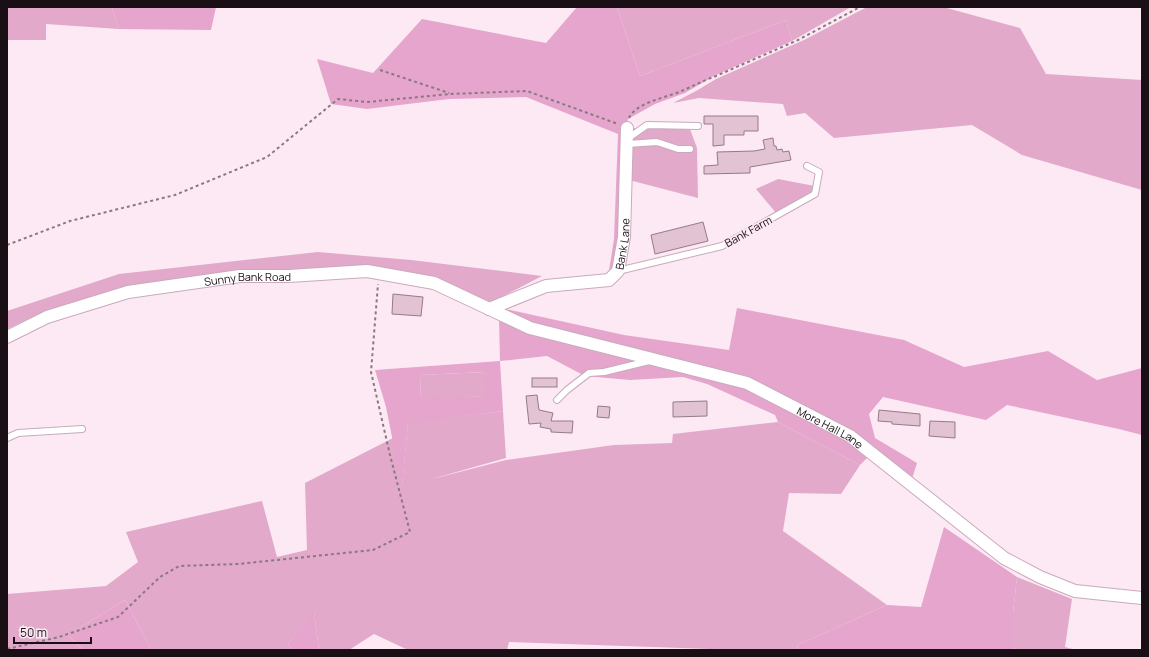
<svg xmlns="http://www.w3.org/2000/svg" width="1149" height="657" viewBox="0 0 1149 657" font-family="Manrope,sans-serif">
  <style>
    .green { fill: #e2a9ca }
    .forest { fill: #e6a5cc; fill-rule: evenodd }
    .building { fill: #e2c3d4; stroke: #967a8a }
    .lines { fill: none; stroke-linecap: round; stroke-linejoin: round }
    .service-casing { stroke: #c9abbc; stroke-width: 8 }
    .minor-casing { stroke: #c9abbc; stroke-width: 14 }
    .path { stroke: #887981; stroke-width: 2; stroke-dasharray: 3 3; stroke-linecap: butt }
    .service { stroke: #fff; stroke-width: 6 }
    .minor { stroke: #fff; stroke-width: 12 }
    .labels { text-anchor: middle; dominant-baseline: central; stroke-width: 3.5; stroke-linejoin: round; paint-order: stroke }
    .street-label { font-size: 11px; fill: #190f15; stroke: #fce9f3 }
  </style>
  <rect width="100%" height="100%" fill="#fce9f3"/>
  <g class="green">
    <polygon points="7,7 112,7 119,29 46,24 46,40 7,40"/>
    <polygon points="617,7 851,7 792,41 786,20 640,76"/>
    <polygon points="867,7 943,7 1020,28 1046,74 1142,80 1142,190 1022,155 972,125 834,138 805,113 787,116 783,104 699,98 673,103 696,91 716,79 804,40"/>
    <polygon points="630,128 690,129 697,148 698,198 629,180"/>
    <polygon points="778,179 820,187 777,214 756,189"/>
    <polygon points="318,252 411,260 542,276 488,304 434,279 240,272 129,286 45,311 7,329 7,311 119,274"/>
    <polygon points="486,372 487,396 421,399 420,375"/>
    <polygon points="503,411 506,458 428,480 506,460 614,445 672,443 673,434 778,422 860,465 841,494 789,493 783,531 887,605 798,645 797,650 739,650 509,642 507,650 408,650 374,634 349,650 319,650 314,612 288,644 291,650 151,650 125,600 68,635 83,650 7,650 7,594 106,586 138,562 126,532 262,501 277,557 307,550 305,483 393,438 402,485 408,422"/>
    <polygon points="1017,577 1072,599 1065,647 1076,650 1019,650 1013,648 1013,613"/>
  </g>
  <g class="forest">
    <polygon points="112,7 216,7 211,30 119,29"/>
    <polygon points="577,7 617,7 640,76 786,20 792,41 714,76 685,93 655,104 628,119 626,129 616,269 608,277 614,239 618,134 526,97 449,99 367,109 331,104 317,59 373,73 422,19 546,43"/>
    <polygon points="501,308 624,335 729,350 737,308 904,340 964,367 1048,351 1097,380 1142,368 1142,435 1119,429 1007,405 986,420 883,397 869,414 875,438 917,463 912,479 748,380 530,324"/>
    <path d="M499 318 746 386 849 439 869 456 860 465 778 422 775 415 707 384 683 377 630 380 585 376 547 356 500 361 503 411 408 423 402 487 386 407 375 370 500 361ZM485 372 486 396 421 398 420 375Z"/>
    <polygon points="944,527 1017,577 1013,613 1013,648 1019,650 797,650 798,645 887,605 921,607"/>
    <polygon points="125,600 151,650 83,650 68,635"/>
    <polygon points="314,611 319,650 291,650 288,644"/>
  </g>
  <g class="building">
    <polygon points="704,116 758,116 758,131 744,131 744,135 724,135 724,145 713,146 713,124 704,124"/>
    <polygon points="773,138 774,146 776,146 777,150 782,149 783,152 789,151 791,160 750,167 750,173 704,174 704,166 718,165 717,152 754,151 765,149 763,140"/>
    <polygon points="703,222 708,241 655,254 651,235"/>
    <polygon points="393,294 423,297 421,316 392,314"/>
    <rect x="532" y="378" width="25" height="9"/>
    <polygon points="537,395 539,410 553,413 551,421 573,421 572,433 551,432 551,429 540,427 541,423 529,424 526,396"/>
    <polygon points="707,401 707,416 673,417 673,402"/>
    <polygon points="598,406 610,407 609,418 597,417"/>
    <polygon points="879,410 920,414 920,426 892,424 892,422 878,421"/>
    <polygon points="930,421 955,422 955,438 929,436"/>
  </g>
  <g class="lines">
    <g class="service-casing">
      <g id="service">
        <polyline points="627,139 647,125 698,126"/>
        <polyline points="627,144 657,142 678,149 690,149"/>
        <polyline points="618,271 722,246 815,194 819,172 807,166"/>
        <polyline points="557,400 567,390 589,373 604,372 649,361"/>
        <polyline points="7,438 18,433 82,429"/>
      </g>
    </g>
    <g class="minor-casing">
      <g id="minor">
        <path id="s1" d="M489 309 546 286 609 280 618 271 624 237 627 128"/>
        <path id="s2" d="M7 337 47 317 128 292 240 276H289L367 271 434 283 530 328 747 383 850 436 1004 558 1040 577 1075 591 1142 598"/>
      </g>
    </g>
    <g class="path">
      <polyline points="380,70 449,93"/>
      <path d="M629 118C636 102 669 97 684 90 695 85 705 80 716 76L798 40 860 7"/>
      <polyline points="7,245 70,221 175,195 267,157 338,99 367,102 450,94 527,91 618,124"/>
      <polyline points="7,649 59,637 118,617 160,577 179,566 238,564 373,550 410,532 390,455 371,372 378,284"/>
    </g>
    <use href="#service" class="service"/>
    <use href="#minor" class="minor"/>
  </g>
  <g class="labels">
    <g class="street-label">
      <text transform="translate(748 231) rotate(-29)">Bank Farm</text>
      <text stroke="none"><textPath href="#s1" startOffset="165">Bank Lane</textPath></text>
      <text stroke="none"><textPath href="#s2" startOffset="250">Sunny Bank Road</textPath></text>
      <text stroke="none"><textPath href="#s2" startOffset="862">More Hall Lane</textPath></text>
    </g>
  </g>
  <rect width="1149" height="657" fill="none" stroke="#190f15" stroke-width="16"/>
  <path d="M14 637v6h77v-6" fill="none" stroke="#190f15" stroke-width="2"/>
  <text x="20" y="637" font-size="12" fill="#190f15" stroke="#fce9f3" stroke-width="3" paint-order="stroke">50 m</text>
</svg>
